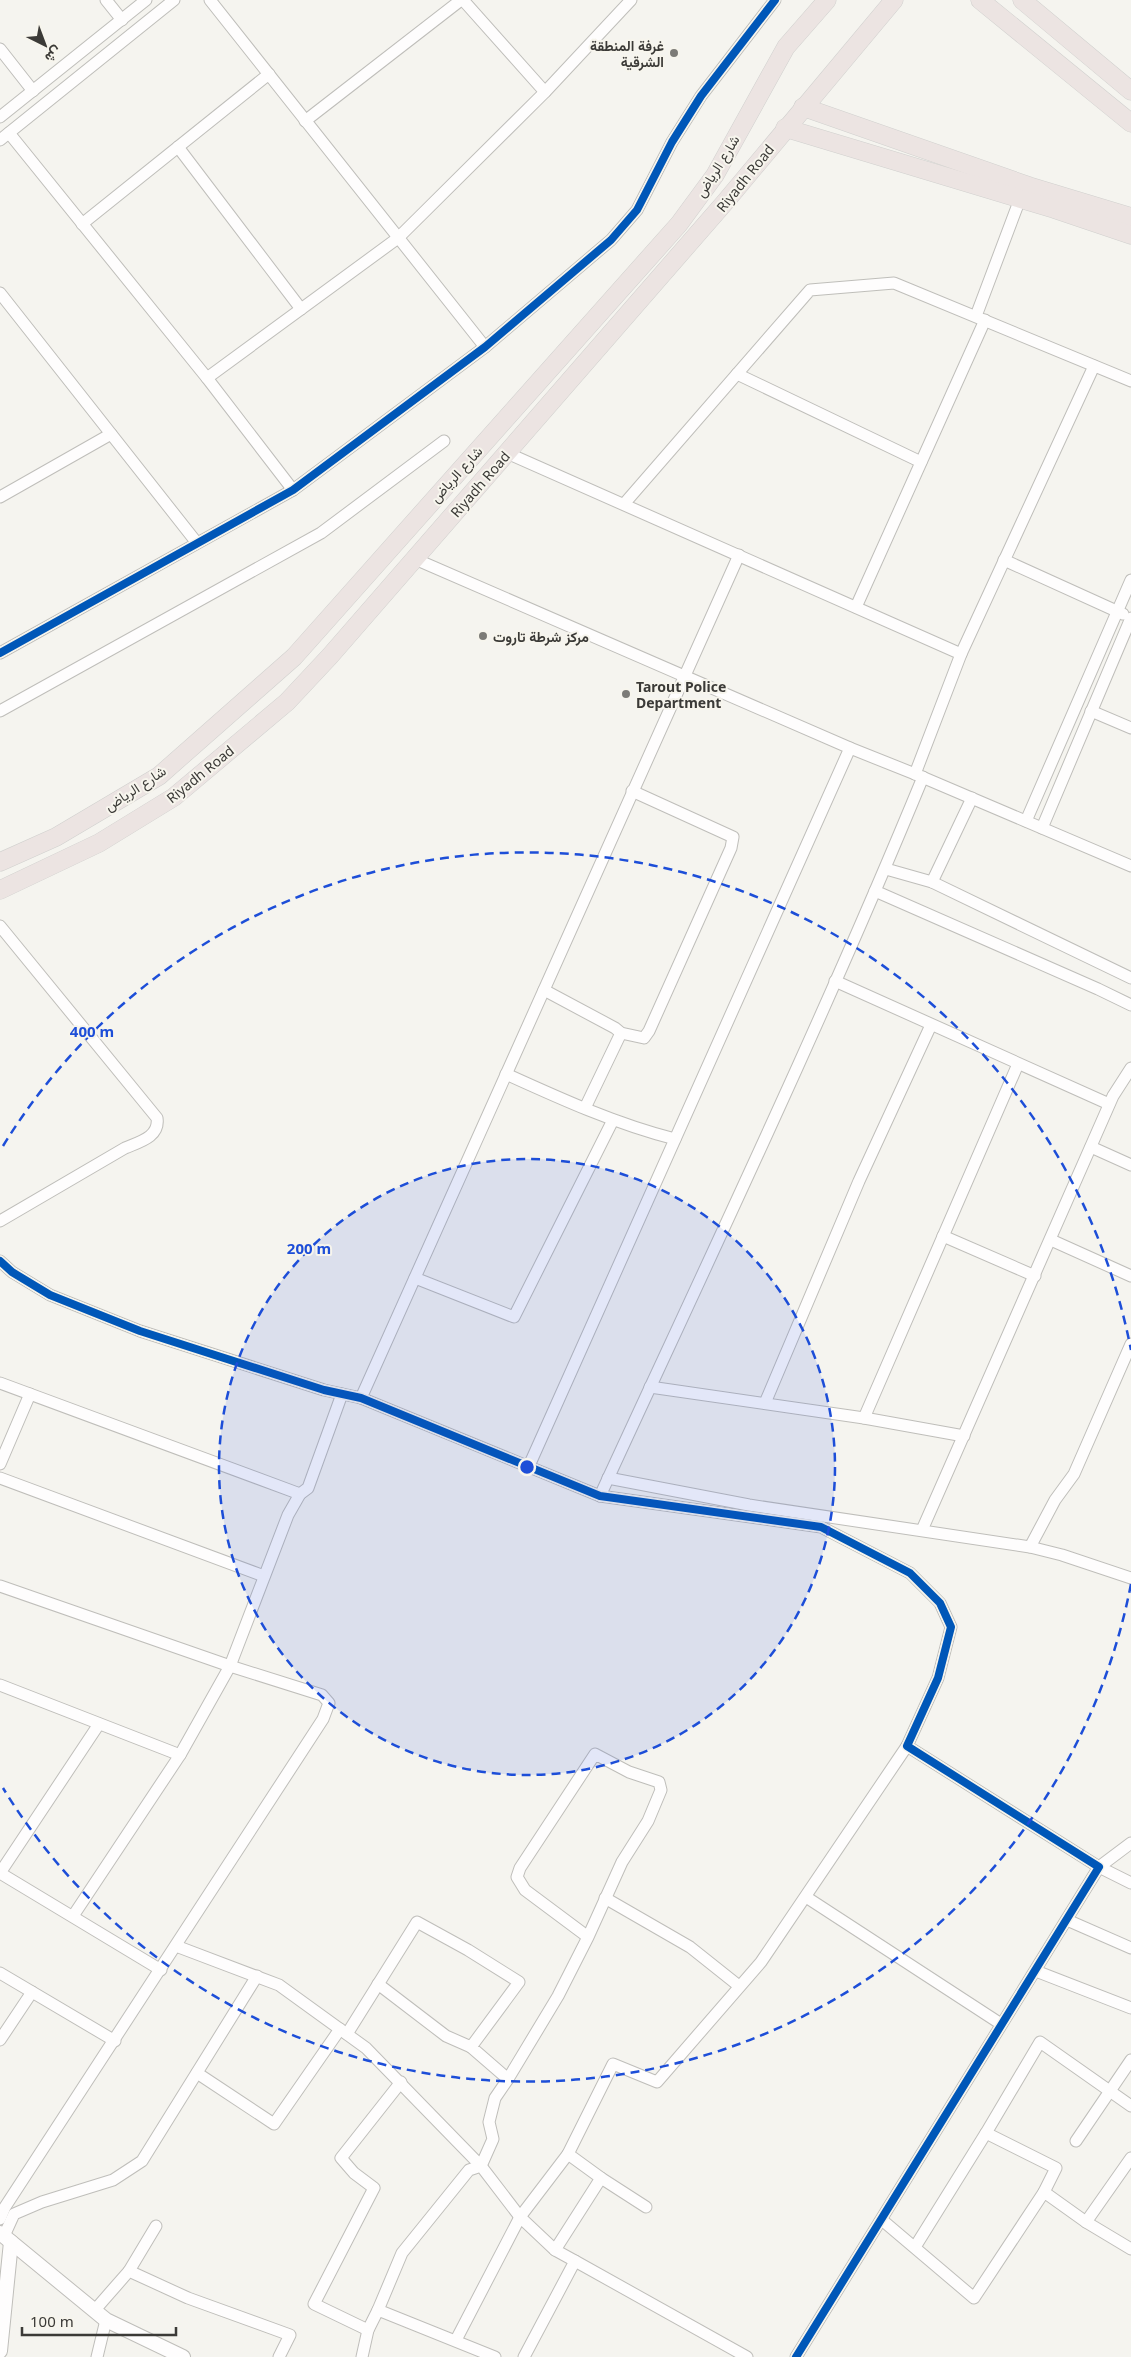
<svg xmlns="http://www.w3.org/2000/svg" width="1131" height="2357" viewBox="0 0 1131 2357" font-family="'Noto Sans',Vazirmatn,sans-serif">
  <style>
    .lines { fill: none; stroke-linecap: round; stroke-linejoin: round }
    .minor-casing { stroke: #bfbeba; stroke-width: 13 }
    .tertiary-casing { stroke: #bfbeba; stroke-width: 16 }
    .primary-casing { stroke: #d0d0ce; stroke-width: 19 }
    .minor { stroke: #fefdfd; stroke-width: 11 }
    .tertiary { stroke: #fefdfd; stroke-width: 14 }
    .primary { stroke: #ece4e2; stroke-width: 18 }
    .cycleway-casing { stroke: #f7f5ed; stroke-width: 11 }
    .cycleway { stroke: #0057b8; stroke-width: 8 }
    .ring { fill: none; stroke: #1d4ed8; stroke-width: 2.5; stroke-dasharray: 9 6 }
    .poi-dot { fill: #7c7b77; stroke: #f7f5ed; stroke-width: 2 }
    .labels { text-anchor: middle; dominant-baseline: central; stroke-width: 4; stroke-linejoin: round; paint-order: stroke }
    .poi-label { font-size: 14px; font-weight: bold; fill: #3b3a37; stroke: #f7f5ed; text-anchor: start }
    .street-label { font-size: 14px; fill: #3b3a37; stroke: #f7f5ed }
    .centre { fill: #1d4ed8; stroke: #f7f5ed; stroke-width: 2.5 }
    .ring-label { font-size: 15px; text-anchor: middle; font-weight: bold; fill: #1d4ed8; stroke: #f7f5ed; stroke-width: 4; stroke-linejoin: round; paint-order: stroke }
  </style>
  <rect width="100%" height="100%" fill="#f5f4ef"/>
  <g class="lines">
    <g class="minor-casing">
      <g id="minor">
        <polyline points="106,0 122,20"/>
        <polyline points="210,0 485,347"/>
        <polyline points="463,0 545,92"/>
        <polyline points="0,49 33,91"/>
        <polyline points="0,117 146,0"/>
        <polyline points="305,121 461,0"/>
        <polyline points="9,133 207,378 293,490"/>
        <polyline points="0,140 174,0"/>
        <polyline points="178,147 301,309"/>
        <polyline points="82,224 269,74"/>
        <polyline points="0,293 197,543"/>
        <polyline points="976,316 1020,199"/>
        <polyline points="737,374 921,462"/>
        <polyline points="207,378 398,238 545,92 631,0"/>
        <polyline points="507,453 961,654"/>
        <polyline points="0,497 111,434"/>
        <polyline points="624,504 810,290 894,283 1131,381"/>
        <polyline points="415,559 850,748 915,774 1131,866"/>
        <polyline points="1004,560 1123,614"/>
        <polyline points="856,607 985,320"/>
        <polyline points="0,653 293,490 485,347 611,240 637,210 672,142 701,96 775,0"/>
        <polyline points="0,711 321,533 444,441"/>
        <polyline points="1091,711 1131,728"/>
        <polyline points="915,774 961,654 1094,366"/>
        <polyline points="1026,821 1131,580"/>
        <polyline points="1042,828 1131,618"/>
        <polyline points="886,869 932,882 1131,978"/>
        <polyline points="932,882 972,798"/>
        <polyline points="875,891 1098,989 1131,1005"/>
        <path d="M0 926 157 1118C160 1137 139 1142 125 1148L0 1221"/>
        <polyline points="835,981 1109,1104"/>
        <polyline points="544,990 615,1028 621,1033 644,1038 649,1031 731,848 733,837 632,791"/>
        <path d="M506 1074C561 1099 616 1124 675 1139"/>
        <polyline points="585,1108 621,1033"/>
        <polyline points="1091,1147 1131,1165"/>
        <polyline points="943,1236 1035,1276"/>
        <polyline points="1051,1240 1131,1276"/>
        <polyline points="0,1261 12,1272 50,1295 140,1331 324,1390 361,1398 600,1496 821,1527 910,1573 940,1603 951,1627 938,1678 907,1746 1099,1867 796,2357"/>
        <polyline points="415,1278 514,1317 613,1120"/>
        <polyline points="0,1383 300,1494"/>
        <polyline points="650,1387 864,1418"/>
        <polyline points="361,1398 739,555"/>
        <polyline points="765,1403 859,1181 931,1025"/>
        <polyline points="964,1436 864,1418 1018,1064"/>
        <polyline points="0,1464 30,1394"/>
        <polyline points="528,1468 850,748"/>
        <polyline points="0,1478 264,1576"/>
        <polyline points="608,1478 749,1505 1030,1547 1055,1500 1074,1474 1131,1344"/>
        <path d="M600 1496C710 1257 823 1020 923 777"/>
        <polyline points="922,1530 1113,1096 1131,1068"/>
        <polyline points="1030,1547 1062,1555 1131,1578"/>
        <polyline points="0,1586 230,1666 322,1695 329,1703 323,1719 5,2207 0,2219"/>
        <polyline points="0,1685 180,1755"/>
        <polyline points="1131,1843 1099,1867 1131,1883"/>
        <polyline points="0,1873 161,1970"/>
        <polyline points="0,1873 99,1724"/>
        <polyline points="806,1897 1001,2024"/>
        <polyline points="605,1898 690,1947 739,1986"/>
        <polyline points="73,1916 180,1755 230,1666 288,1515 300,1494 308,1488 342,1394"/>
        <polyline points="1067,1920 1131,1948"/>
        <polyline points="176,1946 279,1985 366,2048 481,2166 493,2139 489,2122 495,2098 508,2079"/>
        <polyline points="1036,1971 1131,2008"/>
        <polyline points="0,1973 115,2041"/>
        <polyline points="378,1984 446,2036 471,2047"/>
        <polyline points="347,2034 417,1922 468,1950 519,1982 471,2047 508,2079 558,1996 588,1937 622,1862 648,1821 661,1790 659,1782 629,1772 595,1754 520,1868 517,1877 525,1890 588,1937"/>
        <polyline points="0,2040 32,1992"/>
        <polyline points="197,2073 274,2124 340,2029"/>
        <polyline points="986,2133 1040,2042 1131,2106"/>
        <polyline points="1076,2141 1131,2060"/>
        <polyline points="601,2178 646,2207"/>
        <polyline points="882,2220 974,2298 1044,2192 1086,2222 1131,2249"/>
        <polyline points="1086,2222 1131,2158"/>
        <polyline points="4,2236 14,2214 42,2202 113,2180 142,2161 257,1976"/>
        <polyline points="915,2247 986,2133 1056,2168 1044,2192"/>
        <polyline points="575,2261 747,2357"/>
        <polyline points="129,2271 156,2226"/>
        <polyline points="378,2310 402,2253 469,2170 481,2166 520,2217 568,2154"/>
        <polyline points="94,2311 129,2271 188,2298 290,2335 279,2357"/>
        <polyline points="368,2330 314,2304 374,2188 354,2173 341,2158 401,2082"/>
        <polyline points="456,2340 520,2217 555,2250"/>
        <polyline points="97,2357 106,2320"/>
        <polyline points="362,2357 368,2330 378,2310 495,2357"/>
        <polyline points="524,2357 575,2261 555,2250 601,2178 568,2154 613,2064 657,2082 761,1962 907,1746"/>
      </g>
    </g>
    <g class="tertiary-casing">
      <g id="tertiary">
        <polyline points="0,2233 106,2320 183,2357"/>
        <polyline points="0,2351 11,2242"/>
      </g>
    </g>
    <g class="primary-casing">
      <g id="primary">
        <polyline points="980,0 1131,123"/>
        <polyline points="1022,0 1131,91"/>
        <polyline points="803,107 1029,186 1131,217"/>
        <polyline points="785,128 1054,209 1131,235"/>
        <polyline points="0,862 56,837 159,776 294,657 679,224 715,175 786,47 827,0"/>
        <polyline points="0,890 99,843 174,797 287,702 330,656 726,201 894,0"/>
      </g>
    </g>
    <use href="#minor" class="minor"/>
    <use href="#tertiary" class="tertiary"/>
    <use href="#primary" class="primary"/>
    <g class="cycleway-casing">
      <g id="cycleway">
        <polyline points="0,653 293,490 485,347 611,240 637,210 672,142 701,96 775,0"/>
        <polyline points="0,1261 12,1272 50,1295 140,1331 324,1390 361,1398 600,1496 821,1527 910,1573 940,1603 951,1627 938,1678 907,1746 1099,1867 796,2357"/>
      </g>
    </g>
    <use href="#cycleway" class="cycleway"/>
  </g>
  <circle cx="527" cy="1467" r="308" fill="#1d4ed8" fill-opacity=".12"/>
  <g class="ring">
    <circle cx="527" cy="1467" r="308"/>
    <path d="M1131 1584A615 615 0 0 1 3 1788M3 1146A615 615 0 0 1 1131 1350"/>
  </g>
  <g class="poi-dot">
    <circle cx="674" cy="53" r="5"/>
    <circle cx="483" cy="636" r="5"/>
    <circle cx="626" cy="694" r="5"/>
  </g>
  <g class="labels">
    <g class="poi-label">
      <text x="664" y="45" text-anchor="end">غرفة المنطقة<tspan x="664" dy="16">الشرقية</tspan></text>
      <text x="493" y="636">مركز شرطة تاروت</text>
      <text x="636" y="686">Tarout Police<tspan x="636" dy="16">Department</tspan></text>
    </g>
    <g class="street-label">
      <text transform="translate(717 166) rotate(-58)">شارع الرياض</text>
      <text transform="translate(745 178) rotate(-51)">Riyadh Road</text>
      <text transform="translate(456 474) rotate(-48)">شارع الرياض</text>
      <text transform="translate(480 484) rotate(-49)">Riyadh Road</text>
      <text transform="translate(200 774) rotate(-39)">Riyadh Road</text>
      <text transform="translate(135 788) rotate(-33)">شارع الرياض</text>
    </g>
  </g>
  <circle cx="527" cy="1467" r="8" class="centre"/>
  <g class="ring-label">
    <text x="92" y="1037">400 m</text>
    <text x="309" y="1254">200 m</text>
  </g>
  <g transform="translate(45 45) rotate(138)" stroke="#f7f5ed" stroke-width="4" paint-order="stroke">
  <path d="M0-4L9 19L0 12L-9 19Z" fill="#3b3a37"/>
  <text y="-8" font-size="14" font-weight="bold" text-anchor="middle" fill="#3b3a37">ش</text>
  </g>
  <path d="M22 2327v8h154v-8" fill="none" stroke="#3b3a37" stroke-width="2.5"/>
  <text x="30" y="2327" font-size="15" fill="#3b3a37" stroke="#f7f5ed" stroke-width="4" paint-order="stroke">100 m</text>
</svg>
